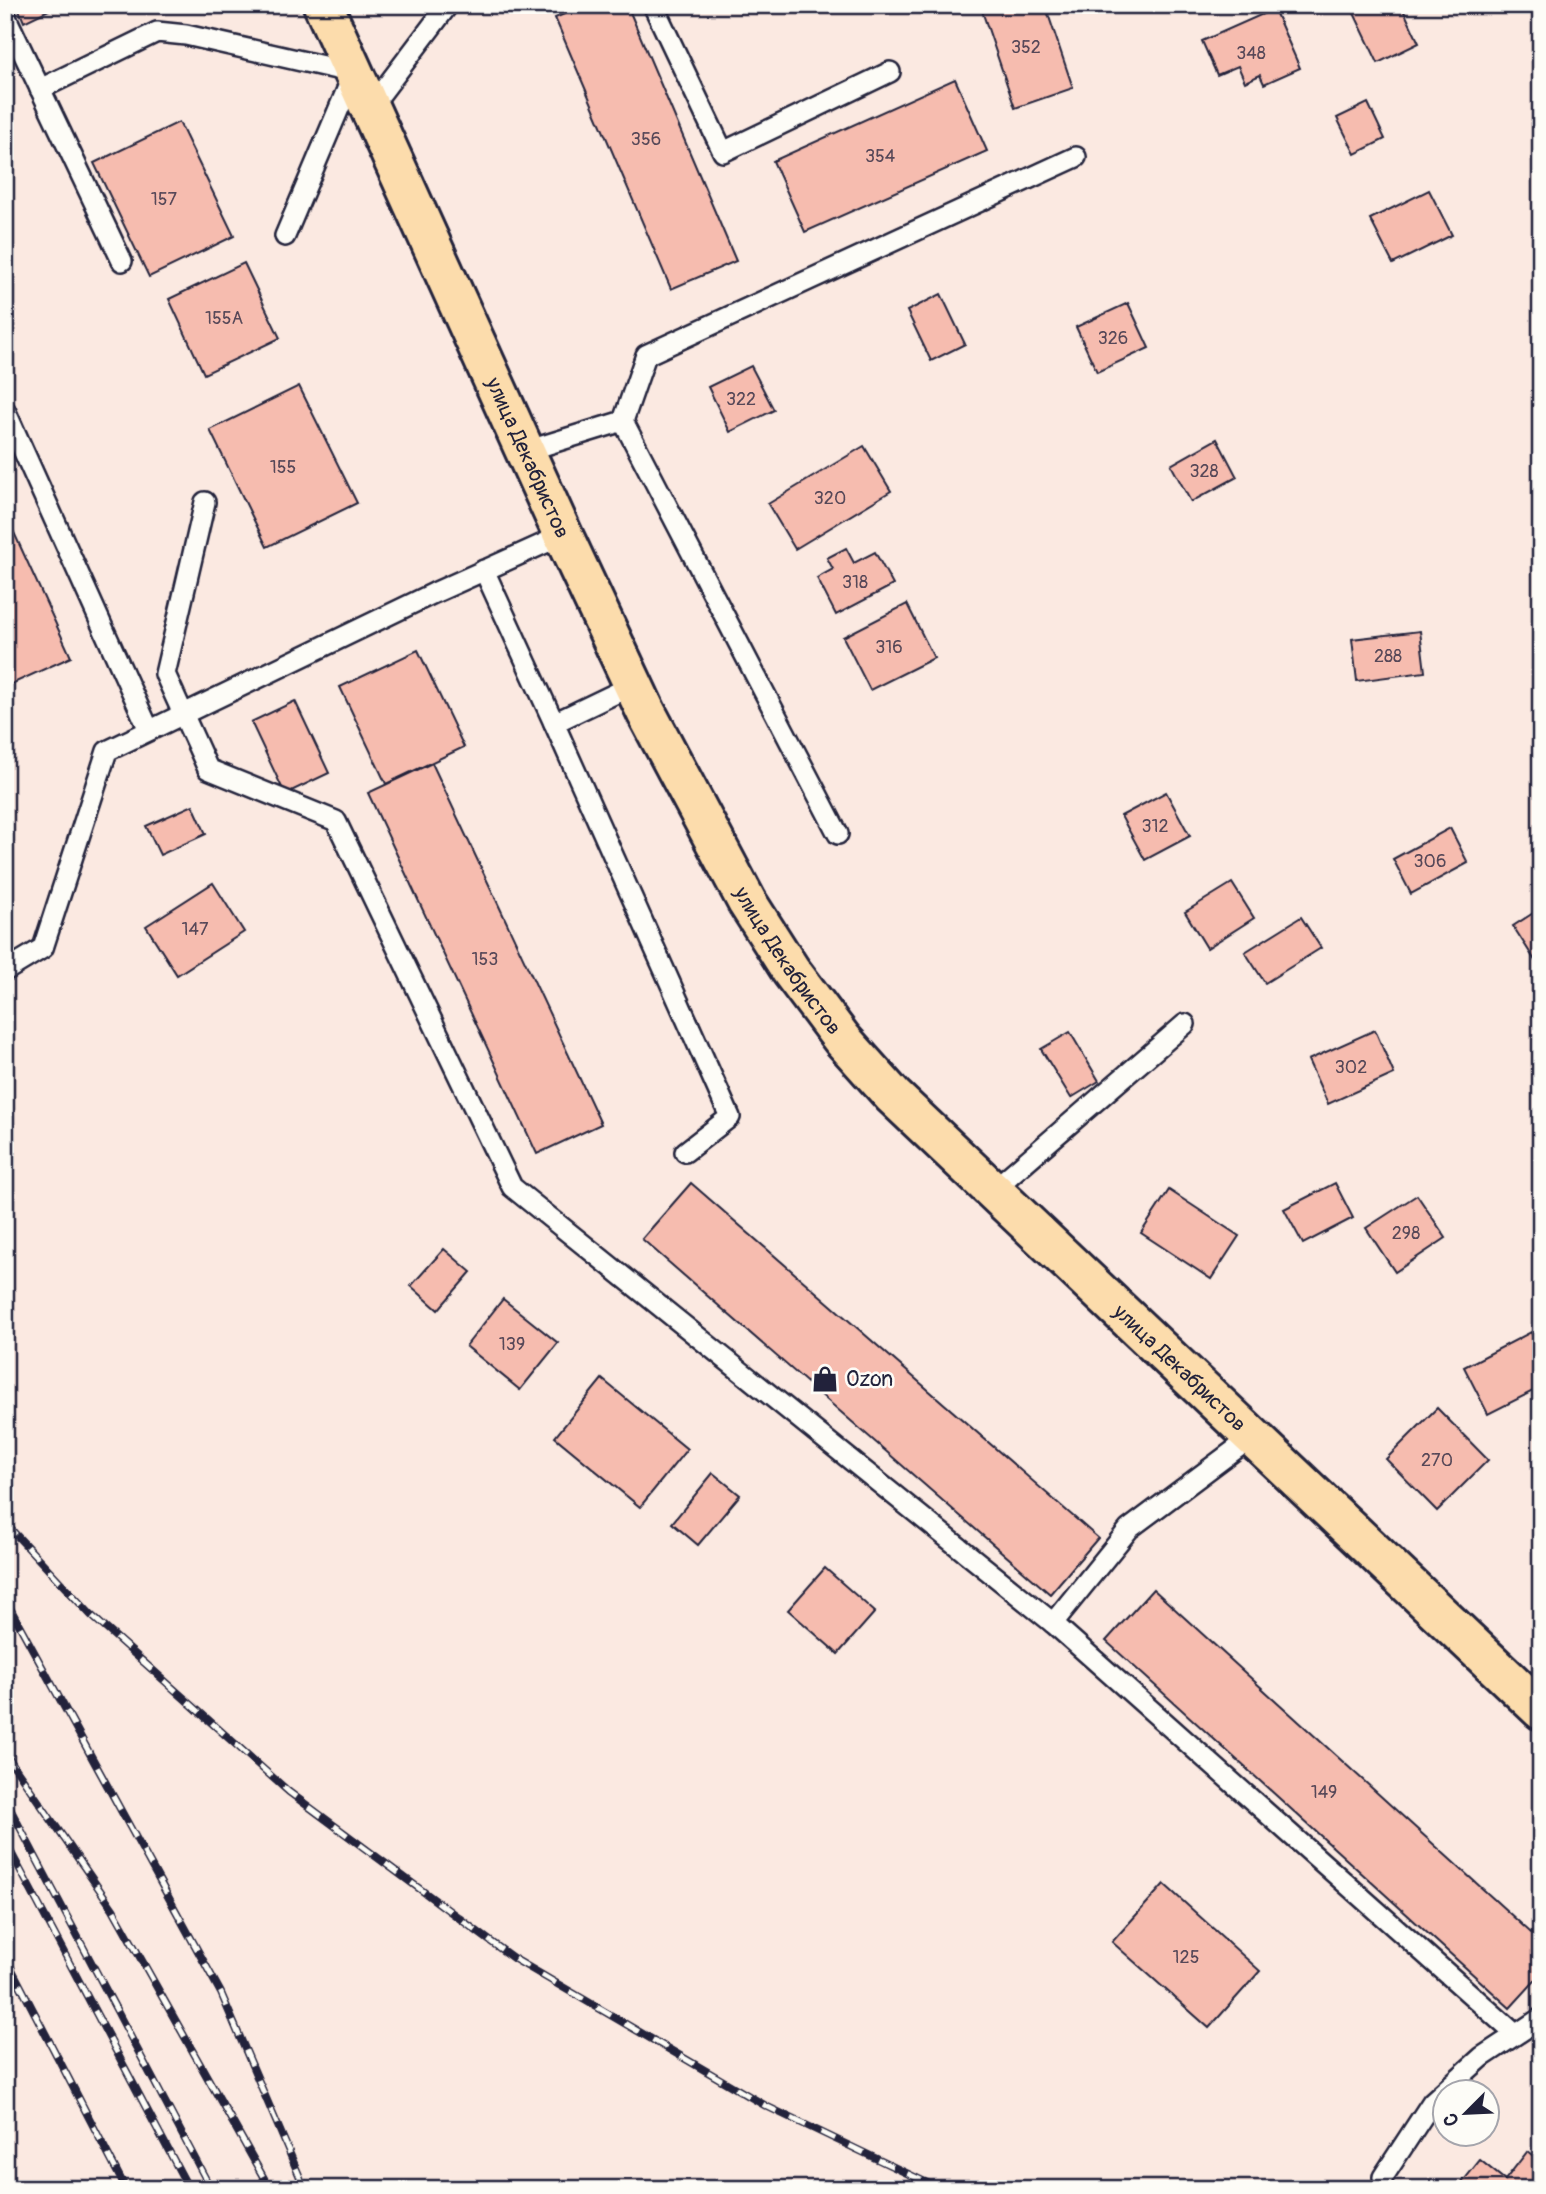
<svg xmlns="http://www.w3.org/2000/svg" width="1546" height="2194" viewBox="0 0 1546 2194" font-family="Pangolin,sans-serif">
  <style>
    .building { fill: #f6bcaf; stroke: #22223b; stroke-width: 2 }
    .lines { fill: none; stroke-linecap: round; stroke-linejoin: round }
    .service-casing { stroke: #22223b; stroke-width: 24 }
    .primary-casing { stroke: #22223b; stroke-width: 44 }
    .service { stroke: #fdfcf7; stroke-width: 19 }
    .primary { stroke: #fcdcac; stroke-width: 38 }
    .rail-casing { stroke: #22223b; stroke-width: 8 }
    .rail { stroke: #fdfcf7; stroke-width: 5; stroke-dasharray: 16; stroke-linecap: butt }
    .labels { text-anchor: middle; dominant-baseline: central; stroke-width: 5; stroke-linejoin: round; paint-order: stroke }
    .number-label { font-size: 18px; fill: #574858 }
    .street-label { font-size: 21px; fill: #22223b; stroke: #fdfcf7 }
    .poi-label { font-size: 21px; fill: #22223b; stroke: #fdfcf7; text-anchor: start }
  </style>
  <rect width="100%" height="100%" fill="#fbe9e1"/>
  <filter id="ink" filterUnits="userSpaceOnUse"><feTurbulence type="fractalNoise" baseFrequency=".0143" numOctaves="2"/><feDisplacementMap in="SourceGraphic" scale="14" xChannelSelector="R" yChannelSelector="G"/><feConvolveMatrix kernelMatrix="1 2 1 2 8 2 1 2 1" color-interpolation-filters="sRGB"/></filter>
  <g filter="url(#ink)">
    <g class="building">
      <polygon points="17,5 59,5 24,22"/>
      <polygon points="585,5 627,5 736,261 671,289 555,18"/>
      <polygon points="980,5 1045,5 1073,88 1015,108"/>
      <polygon points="1366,5 1401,5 1419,43 1378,63 1353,11"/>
      <polygon points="1274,9 1300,68 1264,84 1260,75 1245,82 1238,66 1217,75 1202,41"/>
      <polygon points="955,79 987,151 805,232 773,161"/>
      <polygon points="1368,103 1385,139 1355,154 1337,118"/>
      <polygon points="179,122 234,236 149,277 94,163"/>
      <polygon points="1429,190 1452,235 1393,264 1370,219"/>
      <polygon points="244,263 280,338 204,374 169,299"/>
      <polygon points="941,294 965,344 931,361 907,311"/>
      <polygon points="1128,303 1149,348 1097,372 1076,327"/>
      <polygon points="751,366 774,410 730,432 708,387"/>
      <polygon points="299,386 357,503 267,547 210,430"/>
      <polygon points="1217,439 1237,477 1191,502 1171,465"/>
      <polygon points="864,446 891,491 795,549 768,504"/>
      <polygon points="5,513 71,657 5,687"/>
      <polygon points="846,548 854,563 875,552 893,585 836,615 817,578 833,569 827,558"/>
      <polygon points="907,604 934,658 870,690 843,637"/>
      <polygon points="1420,631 1425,672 1357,681 1352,639"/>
      <polygon points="418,650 464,747 386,784 340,687"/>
      <polygon points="295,701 329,773 285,794 251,722"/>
      <polygon points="432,763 601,1124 537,1154 368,793"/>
      <polygon points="1166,792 1190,836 1145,860 1121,816"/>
      <polygon points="193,805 206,834 160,855 146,826"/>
      <polygon points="1450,828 1468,863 1411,894 1393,859"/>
      <polygon points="213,883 244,932 177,975 146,926"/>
      <polygon points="1232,883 1254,918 1207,948 1185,912"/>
      <polygon points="1541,908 1541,970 1513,926"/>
      <polygon points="1301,917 1321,948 1265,983 1245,952"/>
      <polygon points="1375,1030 1394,1074 1328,1104 1308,1060"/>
      <polygon points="1070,1032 1099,1081 1071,1098 1041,1049"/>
      <polygon points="691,1183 1098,1538 1050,1594 642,1239"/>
      <polygon points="1335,1183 1353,1218 1303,1244 1284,1209"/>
      <polygon points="1169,1190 1239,1236 1211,1279 1141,1233"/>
      <polygon points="1417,1195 1446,1238 1395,1272 1366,1228"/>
      <polygon points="444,1249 471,1272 438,1310 411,1286"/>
      <polygon points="503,1299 558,1343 520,1390 466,1346"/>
      <polygon points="1531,1332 1541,1352 1541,1387 1488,1414 1464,1367"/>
      <polygon points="602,1379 687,1449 640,1507 555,1437"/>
      <polygon points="1437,1408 1488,1460 1437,1511 1386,1459"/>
      <polygon points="713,1473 740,1495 698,1545 672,1523"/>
      <polygon points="825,1568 875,1612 838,1654 788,1610"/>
      <polygon points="1153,1589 1541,1942 1541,1974 1510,2008 1106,1641"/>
      <polygon points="1164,1884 1260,1971 1209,2028 1112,1942"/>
      <polygon points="1527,2152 1541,2163 1541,2189 1457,2189 1480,2160 1505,2180"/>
    </g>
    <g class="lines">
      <g class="service-casing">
        <g id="service">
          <polyline points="653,5 723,152 890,72"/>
          <polyline points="5,15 122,261"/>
          <polyline points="40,89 157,32 186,35 354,73 285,236"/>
          <polyline points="370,108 448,5"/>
          <polyline points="5,410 149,730"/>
          <polyline points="623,421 838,834"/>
          <polyline points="526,451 623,421 646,355 1076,157"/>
          <polyline points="205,502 165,674 208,769 336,821 512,1187 1053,1623 1514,2033"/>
          <polyline points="484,570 554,723 633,685"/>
          <polyline points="554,723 730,1117 685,1152"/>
          <polyline points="5,971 43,948 107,751 434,593 563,535"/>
          <polyline points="993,1190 1185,1024"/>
          <polyline points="1053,1623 1129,1529 1252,1437"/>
          <polyline points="1383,2177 1432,2102 1482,2057 1541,2018"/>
        </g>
      </g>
      <g class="primary-casing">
        <g id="primary">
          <path id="s1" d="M323 5 563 535 646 712 747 902 791 971 842 1039 893 1096 1541 1710"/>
        </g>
      </g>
      <use href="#service" class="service"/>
      <use href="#primary" class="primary"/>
      <g class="rail-casing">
        <g id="rail">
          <polyline points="5,1523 91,1615 289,1792 513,1958 766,2106 940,2189"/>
          <polyline points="5,1599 221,1993 305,2189"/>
          <polyline points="5,1753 113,1909 270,2189"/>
          <polyline points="5,1799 211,2189"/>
          <polyline points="5,1841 189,2189"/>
          <polyline points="5,1956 126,2189"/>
        </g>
      </g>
      <use href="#rail" class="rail"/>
    </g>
  </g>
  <defs>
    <g id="shop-bare" transform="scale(2.1)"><path d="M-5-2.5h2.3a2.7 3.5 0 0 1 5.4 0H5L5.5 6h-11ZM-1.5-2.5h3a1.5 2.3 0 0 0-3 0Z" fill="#22223b" stroke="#fdfcf7" stroke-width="2.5" paint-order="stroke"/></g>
  </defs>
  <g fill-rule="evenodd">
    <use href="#shop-bare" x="825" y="1379"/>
  </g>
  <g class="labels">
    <g class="number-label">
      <text x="1026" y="47">352</text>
      <text x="1251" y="53">348</text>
      <text x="646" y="139">356</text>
      <text x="880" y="156">354</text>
      <text x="164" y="199">157</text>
      <text x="224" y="318">155А</text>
      <text x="1113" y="338">326</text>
      <text x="741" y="399">322</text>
      <text x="283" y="467">155</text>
      <text x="1204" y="471">328</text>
      <text x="830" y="498">320</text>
      <text x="855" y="582">318</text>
      <text x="889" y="647">316</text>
      <text x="1388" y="656">288</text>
      <text x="1155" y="826">312</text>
      <text x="1430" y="861">306</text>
      <text x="195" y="929">147</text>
      <text x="485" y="959">153</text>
      <text x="1351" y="1067">302</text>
      <text x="1406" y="1233">298</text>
      <text x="512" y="1344">139</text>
      <text x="1437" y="1460">270</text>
      <text x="1324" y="1792">149</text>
      <text x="1186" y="1957">125</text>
    </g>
    <g class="street-label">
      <text stroke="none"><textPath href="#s1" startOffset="497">улица Декабристов</textPath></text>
      <text stroke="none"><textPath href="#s1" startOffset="1064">улица Декабристов</textPath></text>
      <text stroke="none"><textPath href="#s1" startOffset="1631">улица Декабристов</textPath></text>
    </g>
    <g class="poi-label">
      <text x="846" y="1379">Ozon</text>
    </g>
  </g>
  <rect width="1546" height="2194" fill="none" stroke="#fdfcf7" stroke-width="28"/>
  <rect x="14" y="14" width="1518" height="2166" fill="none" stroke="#22223b" stroke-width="2.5" filter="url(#ink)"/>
  <g transform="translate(1466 2113) rotate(246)"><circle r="33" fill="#fdfcf7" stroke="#a5a5ac" stroke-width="2"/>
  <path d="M0-5L12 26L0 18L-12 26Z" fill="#22223b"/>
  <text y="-10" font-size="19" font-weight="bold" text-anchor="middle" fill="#22223b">С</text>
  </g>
</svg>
